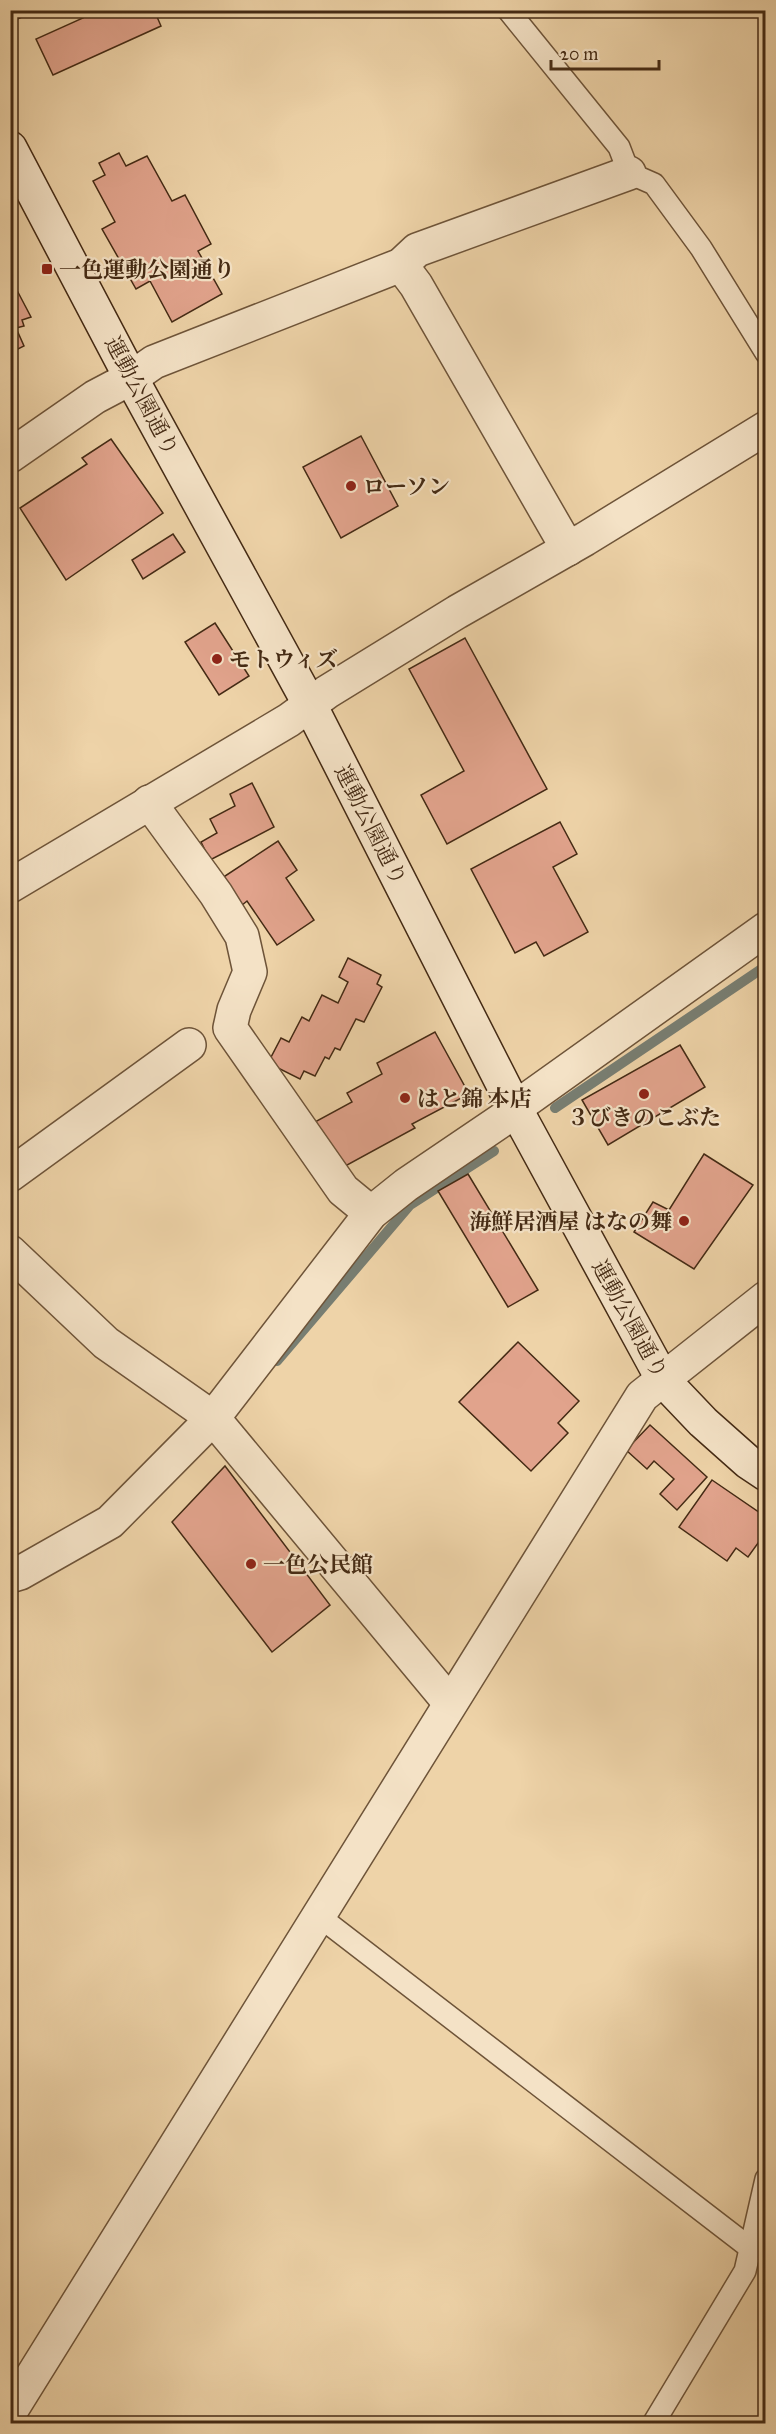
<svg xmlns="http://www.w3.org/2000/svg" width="776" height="2434" viewBox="0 0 776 2434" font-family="'IM FELL Great Primer','Noto Serif JP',serif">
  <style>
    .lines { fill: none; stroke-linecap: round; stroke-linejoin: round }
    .stream { stroke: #787e72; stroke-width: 10 }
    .building { fill: #e1a38c; stroke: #442a14; stroke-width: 1.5 }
    .lane-casing { stroke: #6e5439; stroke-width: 24 }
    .street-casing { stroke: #6e5439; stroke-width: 36 }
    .secondary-casing { stroke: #442a14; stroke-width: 36 }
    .lane { stroke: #f4e2c6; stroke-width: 21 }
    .street { stroke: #f4e2c6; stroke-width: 33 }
    .secondary { stroke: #f4e2c6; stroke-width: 33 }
    .poi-dot { fill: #8f2418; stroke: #f4e2c6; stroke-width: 2 }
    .labels { text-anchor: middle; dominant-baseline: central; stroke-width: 4.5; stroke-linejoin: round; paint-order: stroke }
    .poi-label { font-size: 22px; font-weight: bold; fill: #442a14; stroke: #f4e2c6; text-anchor: start }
    .street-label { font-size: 22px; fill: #442a14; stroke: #f4e2c6 }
  </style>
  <rect width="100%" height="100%" fill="#eed3a8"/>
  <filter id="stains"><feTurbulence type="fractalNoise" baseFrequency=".00333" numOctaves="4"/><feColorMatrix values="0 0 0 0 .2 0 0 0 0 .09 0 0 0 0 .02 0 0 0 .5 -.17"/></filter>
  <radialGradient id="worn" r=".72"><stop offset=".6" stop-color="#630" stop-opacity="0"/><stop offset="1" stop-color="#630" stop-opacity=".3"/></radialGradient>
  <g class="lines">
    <g class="stream">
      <polyline points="555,1108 766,966"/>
      <polyline points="277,1361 410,1205 494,1151"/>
    </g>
  </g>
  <g class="building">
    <polygon points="10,10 34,10 34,12 10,22"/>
    <polygon points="79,10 154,10 161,26 53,75 36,39 83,18"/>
    <polygon points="119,153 126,166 147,156 172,201 185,195 211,244 198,251 222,294 172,322 150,281 136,289 102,229 115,222 93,181 105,175 99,163"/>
    <polygon points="10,277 31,317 22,320 24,326 16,328 24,346 10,353"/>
    <polygon points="361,436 398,506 341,538 303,467"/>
    <polygon points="111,439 163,513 66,580 20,508 87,464 82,458"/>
    <polygon points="173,534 185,552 143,579 132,560"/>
    <polygon points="215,623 249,676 219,695 185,642"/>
    <polygon points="465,638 547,789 447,844 421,795 464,771 409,669"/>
    <polygon points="252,783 274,827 210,860 201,842 217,833 210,819 235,806 230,794"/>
    <polygon points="560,822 577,854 553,867 588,932 544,956 536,942 515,953 471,869"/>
    <polygon points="278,841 297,870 286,878 314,920 277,945 247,901 241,906 222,878"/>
    <polygon points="348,958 381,975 377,984 382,987 364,1022 356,1019 340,1050 335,1048 329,1059 325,1057 315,1076 304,1071 300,1079 268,1063 281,1038 289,1042 302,1017 309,1021 322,995 338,1003 348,982 339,977"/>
    <polygon points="435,1032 469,1094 412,1124 415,1128 338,1170 313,1123 352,1102 347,1093 382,1074 377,1063"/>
    <polygon points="680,1045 705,1087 608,1145 582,1100"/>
    <polygon points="704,1154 753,1185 694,1269 634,1232 653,1202 669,1210"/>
    <polygon points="468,1174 538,1290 508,1307 438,1191"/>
    <polygon points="518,1342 579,1401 558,1423 568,1433 531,1471 459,1402"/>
    <polygon points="650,1425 707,1477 677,1510 660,1494 674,1479 654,1461 647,1469 626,1450"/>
    <polygon points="225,1466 330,1605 272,1652 172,1522"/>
    <polygon points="712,1480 766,1517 766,1532 748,1557 736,1548 727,1561 679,1527"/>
  </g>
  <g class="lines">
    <g class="lane-casing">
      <g id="lane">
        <polyline points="508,10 619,147 629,173 654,184 701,248 766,353"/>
        <polyline points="320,1917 750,2248"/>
        <polyline points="653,2424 745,2271 766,2179"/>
      </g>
    </g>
    <g class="street-casing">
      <g id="street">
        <polyline points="401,265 416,285 568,549"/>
        <polyline points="10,456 95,397 131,378 154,362 401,265 417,250 629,173"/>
        <polyline points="149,802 216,894 242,936 250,972 234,1010 230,1028 343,1190 371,1213"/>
        <polyline points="10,886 289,720 327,692 457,612 585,539 766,428"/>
        <polyline points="10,1175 189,1045"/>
        <polyline points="10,1252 106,1343 213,1418 450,1703"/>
        <polyline points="10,1576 20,1573 110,1522 213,1418 371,1213 406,1185 502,1120 515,1108 766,929"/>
        <polyline points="10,2412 642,1396 766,1298"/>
      </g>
    </g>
    <g class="secondary-casing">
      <polyline id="secondary" points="10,148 131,378 310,705 515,1108 663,1380 703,1422 748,1462 766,1474"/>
    </g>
    <use href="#lane" class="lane"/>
    <use href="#street" class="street"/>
    <use href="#secondary" class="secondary"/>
  </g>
  <g class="poi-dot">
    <rect x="41" y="263" width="12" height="12" rx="3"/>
    <circle cx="351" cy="486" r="6"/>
    <circle cx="217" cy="659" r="6"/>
    <circle cx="644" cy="1094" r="6"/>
    <circle cx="405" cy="1098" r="6"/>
    <circle cx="684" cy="1221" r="6"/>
    <circle cx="251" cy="1564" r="6"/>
  </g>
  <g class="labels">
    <g class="poi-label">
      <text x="59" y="269">一色運動公園通り</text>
      <text x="363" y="486">ローソン</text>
      <text x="229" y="659">モトウィズ</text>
      <text x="417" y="1098">はと錦 本店</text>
      <text x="644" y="1117" text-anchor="middle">３びきのこぶた</text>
      <text x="672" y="1221" text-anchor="end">海鮮居酒屋 はなの舞</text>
      <text x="263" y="1564">一色公民館</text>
    </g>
    <g class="street-label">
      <text transform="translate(142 396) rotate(62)">運動公園通り</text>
      <text transform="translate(371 825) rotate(63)">運動公園通り</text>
      <text transform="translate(630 1319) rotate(61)">運動公園通り</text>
    </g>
  </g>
  <rect width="776" height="2434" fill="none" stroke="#eed3a8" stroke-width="36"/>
  <rect x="12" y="12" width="752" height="2410" fill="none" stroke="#442a14" stroke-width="3"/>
  <rect x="18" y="18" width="740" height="2398" fill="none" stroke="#442a14" stroke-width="1.5"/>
  <path d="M551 60v9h108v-9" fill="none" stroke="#442a14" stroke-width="3"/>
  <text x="560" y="60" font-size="18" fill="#442a14" stroke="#f4e2c6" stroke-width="4.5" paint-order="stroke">20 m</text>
  <rect width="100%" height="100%" filter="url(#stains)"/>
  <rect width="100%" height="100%" fill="url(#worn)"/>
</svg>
